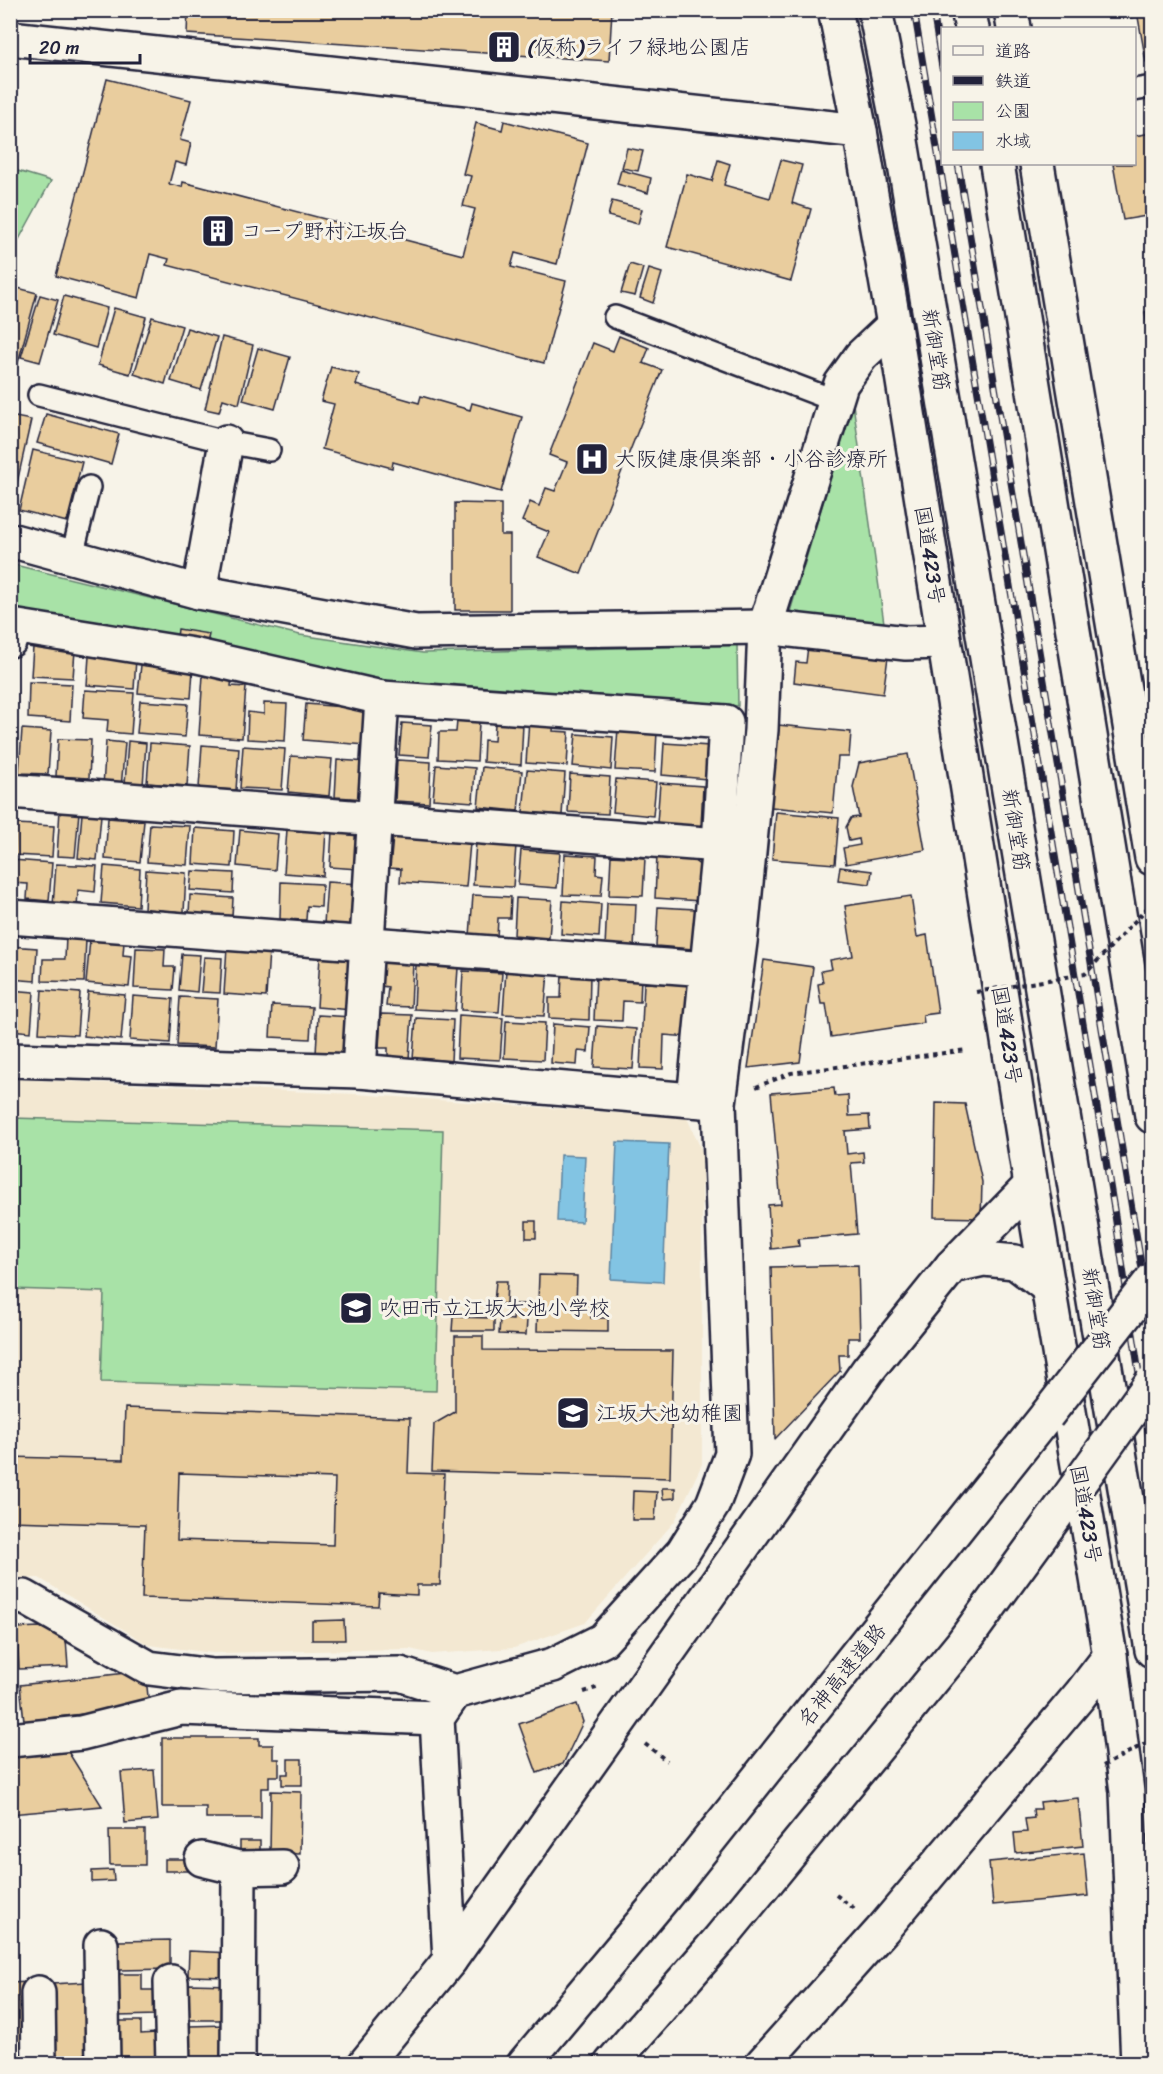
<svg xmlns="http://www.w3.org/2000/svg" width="1163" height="2074" viewBox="0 0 1163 2074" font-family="Sriracha,'Klee One',sans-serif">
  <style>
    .built { fill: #f3e8d2 }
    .green { fill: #a8e2a7; stroke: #658271; stroke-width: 1.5 }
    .water { fill: #82c4e3; stroke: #5c83a0; stroke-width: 1.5 }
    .building { fill: #e9cd9e; stroke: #22223b; stroke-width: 1.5; fill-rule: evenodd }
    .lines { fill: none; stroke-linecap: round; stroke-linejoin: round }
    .lane-casing { stroke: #22223b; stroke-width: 26 }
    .street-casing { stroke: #22223b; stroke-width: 38 }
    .highway-casing { stroke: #22223b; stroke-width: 38 }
    .path { stroke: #22223b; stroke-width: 4; stroke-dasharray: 4.5 4.5; stroke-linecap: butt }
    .lane { stroke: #f7f3e8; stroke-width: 21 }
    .street { stroke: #f7f3e8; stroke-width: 33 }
    .highway { stroke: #f7f3e8; stroke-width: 33 }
    .rail-casing { stroke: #22223b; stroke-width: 7 }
    .rail { stroke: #f7f3e8; stroke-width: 4.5; stroke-dasharray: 14; stroke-linecap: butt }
    .highway-bridge-casing { stroke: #22223b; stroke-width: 38; stroke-linecap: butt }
    .path-bridge { stroke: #22223b; stroke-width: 4; stroke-dasharray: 4.5 4.5; stroke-linecap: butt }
    .highway-bridge { stroke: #f7f3e8; stroke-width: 33 }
    .labels { text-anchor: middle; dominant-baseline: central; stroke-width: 6; stroke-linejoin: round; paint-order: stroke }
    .poi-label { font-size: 21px; fill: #22223b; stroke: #f7f3e8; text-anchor: start }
    .street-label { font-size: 21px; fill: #22223b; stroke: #f7f3e8 }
  </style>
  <rect width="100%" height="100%" fill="#f7f3e8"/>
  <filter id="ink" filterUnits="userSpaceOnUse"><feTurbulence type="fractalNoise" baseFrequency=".0167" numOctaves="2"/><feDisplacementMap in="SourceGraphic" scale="12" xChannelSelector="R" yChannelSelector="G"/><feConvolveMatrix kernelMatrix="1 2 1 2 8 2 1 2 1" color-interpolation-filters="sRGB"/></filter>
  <g filter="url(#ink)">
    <polygon class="built" points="11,1079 356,1094 687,1118 702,1151 702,1464 675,1521 585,1623 514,1648 432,1654 410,1649 213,1653 149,1645 39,1578 11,1579"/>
    <g class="green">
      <polygon points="11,169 51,181 11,254 10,169"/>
      <polygon points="853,404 884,623 789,615"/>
      <polygon points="11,564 300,635 423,653 737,645 738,706 385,681 11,608"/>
      <polygon points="12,1118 443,1130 436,1391 101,1382 104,1292 11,1289"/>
    </g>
    <g class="water">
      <polygon points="617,1142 669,1144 663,1282 611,1279"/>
      <polygon points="560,1155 585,1156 582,1222 557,1221"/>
    </g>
    <g class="building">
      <polygon points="188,10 612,10 609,61 187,34"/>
      <polygon points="1129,10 1152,10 1152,61 1146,62 1138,17 1130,18"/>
      <polygon points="107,79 191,100 180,140 191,143 186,165 175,162 169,184 182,187 183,182 463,255 475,209 463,206 471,176 463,174 476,123 502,130 504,121 588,143 557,264 515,253 511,267 566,281 544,363 167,265 169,259 150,254 139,298 56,276"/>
      <polygon points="1152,133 1152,215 1123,220 1113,164 1134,164 1134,136"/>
      <polygon points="627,148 643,151 638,171 622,168"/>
      <polygon points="718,160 730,164 724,185 770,198 781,160 802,165 792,203 811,209 791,281 667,247 687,174 712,181"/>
      <polygon points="621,170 651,178 648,193 617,184"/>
      <polygon points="612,201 642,209 638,224 608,216"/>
      <polygon points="630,264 643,268 635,296 621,293"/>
      <polygon points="649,269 662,273 653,303 640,298"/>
      <polygon points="10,286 37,293 13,381 10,381"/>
      <polygon points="40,295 58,300 40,362 21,357"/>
      <polygon points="64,296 107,308 96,348 53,335"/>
      <polygon points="114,308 146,317 130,374 98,365"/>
      <polygon points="1152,311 1152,364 1145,312"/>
      <polygon points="152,317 182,326 165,384 134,374"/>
      <polygon points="187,328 217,337 201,390 171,381"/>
      <polygon points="619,336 649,348 643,363 662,370 581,574 538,557 549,532 522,521 530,502 539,506 546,488 555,491 567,462 549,455 593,343 613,351"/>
      <polygon points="222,337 253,345 239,404 223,399 219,412 205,409"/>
      <polygon points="258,348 290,357 275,409 243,400"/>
      <polygon points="331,367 359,374 356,385 419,403 421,396 470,410 472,403 522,417 501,492 393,462 392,468 322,449 334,404 321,401"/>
      <polygon points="46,414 119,434 111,464 37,443"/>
      <polygon points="10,416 31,420 17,483 10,482"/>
      <polygon points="33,450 82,462 67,522 19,510"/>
      <polygon points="455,503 501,504 501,535 510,535 510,610 455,610"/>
      <polygon points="178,629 209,634 206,649 176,645"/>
      <polygon points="808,646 888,657 883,694 794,682 796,662 806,663"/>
      <polygon points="33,647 75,650 73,678 31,676"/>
      <polygon points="89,656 136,659 134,689 87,685"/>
      <polygon points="141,665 193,670 191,698 138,693"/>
      <polygon points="203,675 232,677 231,686 246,687 242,738 199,735"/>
      <polygon points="29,682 72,684 70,721 28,718"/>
      <polygon points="85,690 134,693 131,734 107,732 108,720 83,718"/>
      <polygon points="140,701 188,704 185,737 137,733"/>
      <polygon points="264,703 287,704 285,741 247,739 248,712 264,714"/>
      <polygon points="306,704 369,709 366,745 303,740"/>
      <polygon points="529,720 554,721 553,731 569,732 567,766 526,763"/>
      <polygon points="457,721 479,722 477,761 438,759 439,732 456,732"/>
      <polygon points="402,723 432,725 429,757 399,755"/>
      <polygon points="495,723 523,724 521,765 483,762 484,740 494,741"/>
      <polygon points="778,725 851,732 849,757 838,757 833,813 771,807"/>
      <polygon points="618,728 657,731 655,772 615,770"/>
      <polygon points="22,729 51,731 48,774 19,773"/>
      <polygon points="576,734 613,737 611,770 573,766"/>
      <polygon points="58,739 91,740 89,778 56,776"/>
      <polygon points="106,741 125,743 121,788 103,786"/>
      <polygon points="128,741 146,743 143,785 125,784"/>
      <polygon points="150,743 190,746 187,786 147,783"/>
      <polygon points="664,743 710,746 707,779 662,775"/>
      <polygon points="202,745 239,748 236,790 199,788"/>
      <polygon points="243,746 285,749 282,790 240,788"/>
      <polygon points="908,754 925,850 846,864 843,848 860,845 859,839 849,841 846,827 851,818 859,817 853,787 859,763"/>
      <polygon points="291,756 332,759 329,796 288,792"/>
      <polygon points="337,760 369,762 366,799 335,797"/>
      <polygon points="397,760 431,762 429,803 395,801"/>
      <polygon points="436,765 475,768 473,802 433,799"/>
      <polygon points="482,767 522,771 518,811 478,807"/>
      <polygon points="527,770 565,773 562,815 523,812"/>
      <polygon points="570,774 610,777 608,814 568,812"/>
      <polygon points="616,779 656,782 653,816 613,812"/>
      <polygon points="660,783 703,786 701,826 657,823"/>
      <polygon points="60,810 79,812 75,857 57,856"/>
      <polygon points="776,812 839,818 835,864 772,859"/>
      <polygon points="82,814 101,815 97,860 78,858"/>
      <polygon points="108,818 144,821 140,862 105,859"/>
      <polygon points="16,824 54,826 52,857 14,855"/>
      <polygon points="150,824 190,826 187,865 147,862"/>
      <polygon points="195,828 234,831 232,867 193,864"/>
      <polygon points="287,829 326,831 323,876 284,873"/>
      <polygon points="240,830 278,834 275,870 237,866"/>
      <polygon points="332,831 361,832 358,869 330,867"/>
      <polygon points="393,837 470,843 466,887 400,882 401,869 390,868"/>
      <polygon points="476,842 516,845 513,887 473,885"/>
      <polygon points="521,850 560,853 557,888 518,885"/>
      <polygon points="565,854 597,856 596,874 603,875 601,896 563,895"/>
      <polygon points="611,856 645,858 643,896 609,895"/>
      <polygon points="657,856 692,859 703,868 701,901 655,898"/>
      <polygon points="12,860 52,863 49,901 27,899 28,884 10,883"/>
      <polygon points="56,864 97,866 95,892 78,890 77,908 53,906"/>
      <polygon points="104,866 140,869 138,906 101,903"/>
      <polygon points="840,867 872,871 870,884 838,880"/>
      <polygon points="146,870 186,873 184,912 144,909"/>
      <polygon points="192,871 234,873 233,893 190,890"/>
      <polygon points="281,882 322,884 321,907 307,906 306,920 280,919"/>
      <polygon points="327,882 360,884 357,926 324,924"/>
      <polygon points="190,895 233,898 232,917 189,914"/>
      <polygon points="473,895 511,897 510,918 498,918 497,938 470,936"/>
      <polygon points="911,896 917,937 927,935 938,1013 923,1015 924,1023 831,1037 826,1004 821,1004 818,984 823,983 821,971 832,969 830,960 853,956 845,906"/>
      <polygon points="516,898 552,900 549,938 514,935"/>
      <polygon points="563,901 601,904 599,937 561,934"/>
      <polygon points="607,903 636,904 634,949 605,948"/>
      <polygon points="658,907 695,909 693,949 656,946"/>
      <polygon points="66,937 86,939 84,982 42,981 43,959 65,959"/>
      <polygon points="90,939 124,942 123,955 132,956 129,987 86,983"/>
      <polygon points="10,946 37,948 35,981 10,979"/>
      <polygon points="227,947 269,950 266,997 224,994"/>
      <polygon points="136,948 165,949 164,967 175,967 173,990 134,988"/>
      <polygon points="182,954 200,955 197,992 179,990"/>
      <polygon points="320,956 354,958 352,1010 317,1007"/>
      <polygon points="204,957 222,958 220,993 201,992"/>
      <polygon points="383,960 413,962 411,1007 386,1006 388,987 381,986"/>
      <polygon points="764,960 813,967 800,1062 748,1068"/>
      <polygon points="416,965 458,968 455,1011 414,1009"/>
      <polygon points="506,970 548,973 544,1016 503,1014"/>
      <polygon points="463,971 502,973 499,1012 461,1010"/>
      <polygon points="562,973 590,974 589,1020 549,1018 549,998 561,998"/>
      <polygon points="596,974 641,977 640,1002 623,1001 622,1021 594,1020"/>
      <polygon points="644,983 691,985 689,1037 664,1035 663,1069 640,1068"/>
      <polygon points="10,990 34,992 31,1032 10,1030"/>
      <polygon points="42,990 80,993 77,1035 39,1033"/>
      <polygon points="88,992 125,995 121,1040 84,1036"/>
      <polygon points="133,996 173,999 170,1043 130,1040"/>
      <polygon points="180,997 218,999 215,1047 177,1045"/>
      <polygon points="272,1005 312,1007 310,1039 270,1037"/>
      <polygon points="381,1014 412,1015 409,1059 388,1057 388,1048 379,1048"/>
      <polygon points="318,1015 352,1017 350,1056 316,1054"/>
      <polygon points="459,1015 503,1018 500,1060 457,1058"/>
      <polygon points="416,1018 453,1020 451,1061 413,1059"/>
      <polygon points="506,1021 545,1023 543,1060 504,1058"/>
      <polygon points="553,1024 590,1027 588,1052 578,1051 577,1065 551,1063"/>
      <polygon points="597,1026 636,1029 633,1069 594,1067"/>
      <polygon points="834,1088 835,1096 848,1095 849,1116 869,1115 870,1129 845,1131 847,1154 863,1152 864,1162 851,1163 857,1234 798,1239 799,1246 771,1249 768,1205 781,1204 771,1093"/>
      <polygon points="936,1103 965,1104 982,1182 981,1218 934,1217"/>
      <rect x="526" y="1221" width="10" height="17"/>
      <polygon points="858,1265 860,1338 848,1338 848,1355 839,1355 840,1371 775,1439 771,1267"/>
      <polygon points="539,1275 577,1276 576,1304 591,1304 591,1318 608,1318 608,1332 537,1331"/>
      <polygon points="496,1281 507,1281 506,1304 494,1303"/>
      <polygon points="514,1304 528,1304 526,1335 499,1334 500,1319 513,1320"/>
      <polygon points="453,1317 494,1318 494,1331 452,1331"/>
      <polygon points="455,1336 483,1336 483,1350 673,1351 670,1478 432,1471 434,1424 455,1412"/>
      <path d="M125 1408 410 1418 408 1473 444 1474 440 1585H417V1595L379 1593 378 1606 142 1598 145 1525 10 1521V1457L123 1460ZM179 1473 335 1478 333 1545 177 1540Z"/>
      <polygon points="662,1488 675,1488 675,1498 663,1499"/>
      <polygon points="633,1491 657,1492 655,1520 632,1520"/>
      <polygon points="344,1620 345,1640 312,1640 312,1621"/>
      <polygon points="40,1627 66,1639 68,1667 19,1669 17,1628"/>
      <polygon points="126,1673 147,1687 149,1706 24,1721 20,1685"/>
      <polygon points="577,1704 583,1722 563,1764 537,1773 519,1724"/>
      <polygon points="162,1738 259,1738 259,1745 273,1745 273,1759 279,1759 279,1776 269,1776 269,1788 261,1788 261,1818 206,1818 206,1807 162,1807"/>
      <polygon points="67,1750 102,1806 10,1814 10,1755"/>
      <polygon points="288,1759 302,1759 302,1785 282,1785 282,1774 288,1774"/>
      <polygon points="154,1770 158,1820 125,1823 121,1772"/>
      <polygon points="271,1791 301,1792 300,1854 270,1853"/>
      <polygon points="1078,1798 1083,1846 1016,1853 1014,1833 1027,1832 1025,1819 1034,1818 1033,1809 1041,1809 1040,1802"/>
      <polygon points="109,1830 145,1830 145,1865 110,1865"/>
      <rect x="240" y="1841" width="20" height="16"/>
      <polygon points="1084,1853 1088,1896 993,1905 989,1862"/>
      <rect x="165" y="1859" width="30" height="12"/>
      <polygon points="113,1870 114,1881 92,1882 92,1871"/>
      <polygon points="170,1940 170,1969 119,1970 119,1941"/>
      <polygon points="189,1951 232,1953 231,1977 188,1976"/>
      <polygon points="117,1974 142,1974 142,1990 156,1990 157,2015 118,2016"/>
      <polygon points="28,1982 28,2064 10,2064 10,1983"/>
      <polygon points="87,1982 91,2064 55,2064 51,1984"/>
      <polygon points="189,1984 231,1985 231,2020 189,2020"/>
      <polygon points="116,2021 141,2021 141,2034 156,2033 156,2061 117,2062"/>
      <polygon points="227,2025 229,2064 209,2064 209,2061 190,2062 189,2026"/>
    </g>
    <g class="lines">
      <g class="lane-casing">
        <g id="lane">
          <polyline points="1134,90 1152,87"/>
          <polyline points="615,317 836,401"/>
          <polyline points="39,395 226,442 269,450"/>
          <polyline points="72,556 89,487"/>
        </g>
      </g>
      <g class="street-casing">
        <g id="street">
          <polyline points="10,38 860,131"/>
          <polyline points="10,540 199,592 416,632 765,627 906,643 943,642"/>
          <polyline points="199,592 226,442"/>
          <polyline points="10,640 12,626 193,655 382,698 726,722 719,845 694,1100"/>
          <polyline points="10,791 719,845"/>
          <polyline points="10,917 707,969"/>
          <polyline points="10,1060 359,1071 714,1102"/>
          <polyline points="359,1071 382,698"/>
          <polyline points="952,1266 984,1259 1015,1262 1048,1287"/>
          <polyline points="10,1598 24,1597 149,1668 213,1676 400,1674 455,1692"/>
          <polyline points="10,1740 81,1733 181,1708 437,1718"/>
          <polyline points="202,1859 239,1868 282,1867"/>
          <polyline points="101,1945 103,2064"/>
          <polyline points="450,1960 437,1718 455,1692 553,1665 603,1640 683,1552 713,1504 732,1454 719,1103 741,934 761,730 765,627 841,384 861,356 894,325"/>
          <polyline points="171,1982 173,2064"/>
          <polyline points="38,1993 39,2064"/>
          <polyline points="238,2064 239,1868"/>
          <polyline points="365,2064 450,1960 868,1370 952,1266 1031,1185"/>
          <polyline points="762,2064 883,1929 1080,1695 1110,1656"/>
        </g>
      </g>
      <g class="highway-casing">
        <g id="highway">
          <polyline points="835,10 860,131 894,325 1031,1185 1110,1656 1127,1792 1138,2064"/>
          <polyline points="875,10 900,135 1152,1650"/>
          <polyline points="968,10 972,28"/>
          <polyline points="1011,10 1014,28"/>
          <polyline points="997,164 1152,1116"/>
          <polyline points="1037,164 1152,858"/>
          <polyline points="524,2064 663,1898 1047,1415"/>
          <polyline points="611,2064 719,1940 962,1644 1064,1504"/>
        </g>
      </g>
      <g class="path">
        <polyline points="756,1087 791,1073 967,1050"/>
        <polyline points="584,1692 599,1687"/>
        <polyline points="645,1744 667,1761"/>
        <polyline points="836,1895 855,1909"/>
      </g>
      <use href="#lane" class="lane"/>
      <use href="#street" class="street"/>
      <use href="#highway" class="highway"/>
      <g class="rail-casing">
        <g id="rail">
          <polyline points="914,10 1114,1209 1152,1459"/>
          <polyline points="933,10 942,68"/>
          <polyline points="958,164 1152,1329"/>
        </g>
      </g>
      <use href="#rail" class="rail"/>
      <g class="highway-bridge-casing">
        <g id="highway-bridge">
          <polyline points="1047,1415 1152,1280"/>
          <polyline points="1064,1504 1152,1382"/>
        </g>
      </g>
      <g class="path-bridge">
        <polyline points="976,992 1085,974 1152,903"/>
        <polyline points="1103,1766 1152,1740"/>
      </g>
      <use href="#highway-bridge" class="highway-bridge"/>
    </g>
  </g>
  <defs>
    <g id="building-square" transform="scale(1.725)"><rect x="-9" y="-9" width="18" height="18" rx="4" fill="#22223b" stroke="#f7f3e8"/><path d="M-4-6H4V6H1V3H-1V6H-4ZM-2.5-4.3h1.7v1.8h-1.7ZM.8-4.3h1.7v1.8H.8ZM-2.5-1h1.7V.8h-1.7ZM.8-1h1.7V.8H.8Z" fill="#fff"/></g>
    <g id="hospital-square" transform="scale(1.725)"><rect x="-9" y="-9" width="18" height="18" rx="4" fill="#22223b" stroke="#f7f3e8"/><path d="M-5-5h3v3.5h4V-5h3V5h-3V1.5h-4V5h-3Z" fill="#fff"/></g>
    <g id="school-square" transform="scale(1.725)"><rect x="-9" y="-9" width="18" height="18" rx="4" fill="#22223b" stroke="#f7f3e8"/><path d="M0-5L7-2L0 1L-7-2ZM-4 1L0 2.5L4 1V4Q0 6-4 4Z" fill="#fff"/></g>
  </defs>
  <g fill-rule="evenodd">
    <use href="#building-square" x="504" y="47"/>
    <use href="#building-square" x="218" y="231"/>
    <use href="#hospital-square" x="592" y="459"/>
    <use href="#school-square" x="356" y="1308"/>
    <use href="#school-square" x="573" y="1413"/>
  </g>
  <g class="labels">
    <g class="poi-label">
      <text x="527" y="47">(仮称)ライフ緑地公園店</text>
      <text x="241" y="231">コープ野村江坂台</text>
      <text x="615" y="459">大阪健康倶楽部・小谷診療所</text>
      <text x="379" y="1308">吹田市立江坂大池小学校</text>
      <text x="596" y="1413">江坂大池幼稚園</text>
    </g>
    <g class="street-label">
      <text transform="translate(936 350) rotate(81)">新御堂筋</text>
      <text transform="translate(930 555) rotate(81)">国道423号</text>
      <text transform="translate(1016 830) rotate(81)">新御堂筋</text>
      <text transform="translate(1007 1035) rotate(81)">国道423号</text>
      <text transform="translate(1096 1309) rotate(81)">新御堂筋</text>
      <text transform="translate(1086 1514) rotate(80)">国道423号</text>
      <text transform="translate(842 1675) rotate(-51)">名神高速道路</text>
    </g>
  </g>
  <rect width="1163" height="2074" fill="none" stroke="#f7f3e8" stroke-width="36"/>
  <rect x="18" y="18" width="1127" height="2038" fill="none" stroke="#22223b" stroke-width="2" filter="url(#ink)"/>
  <rect x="941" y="27" width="195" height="138" fill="#f7f3e8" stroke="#a29fa3" stroke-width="1.5"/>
  <rect x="953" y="46" width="30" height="9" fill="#f7f3e8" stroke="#a29fa3" stroke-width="1.5"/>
  <text x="995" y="57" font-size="18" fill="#22223b">道路</text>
  <rect x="953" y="76" width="30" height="9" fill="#22223b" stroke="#a29fa3" stroke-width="1.5"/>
  <text x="995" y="87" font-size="18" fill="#22223b">鉄道</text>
  <rect x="953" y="102" width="30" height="18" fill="#a8e2a7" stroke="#a29fa3" stroke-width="1.5"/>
  <text x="995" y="117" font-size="18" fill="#22223b">公園</text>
  <rect x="953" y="132" width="30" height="18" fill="#82c4e3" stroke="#a29fa3" stroke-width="1.5"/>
  <text x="995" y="147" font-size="18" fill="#22223b">水域</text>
  <path d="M30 54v9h110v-9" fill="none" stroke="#22223b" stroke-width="3"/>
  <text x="39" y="54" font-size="18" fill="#22223b" stroke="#f7f3e8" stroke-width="4.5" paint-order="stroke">20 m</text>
</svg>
